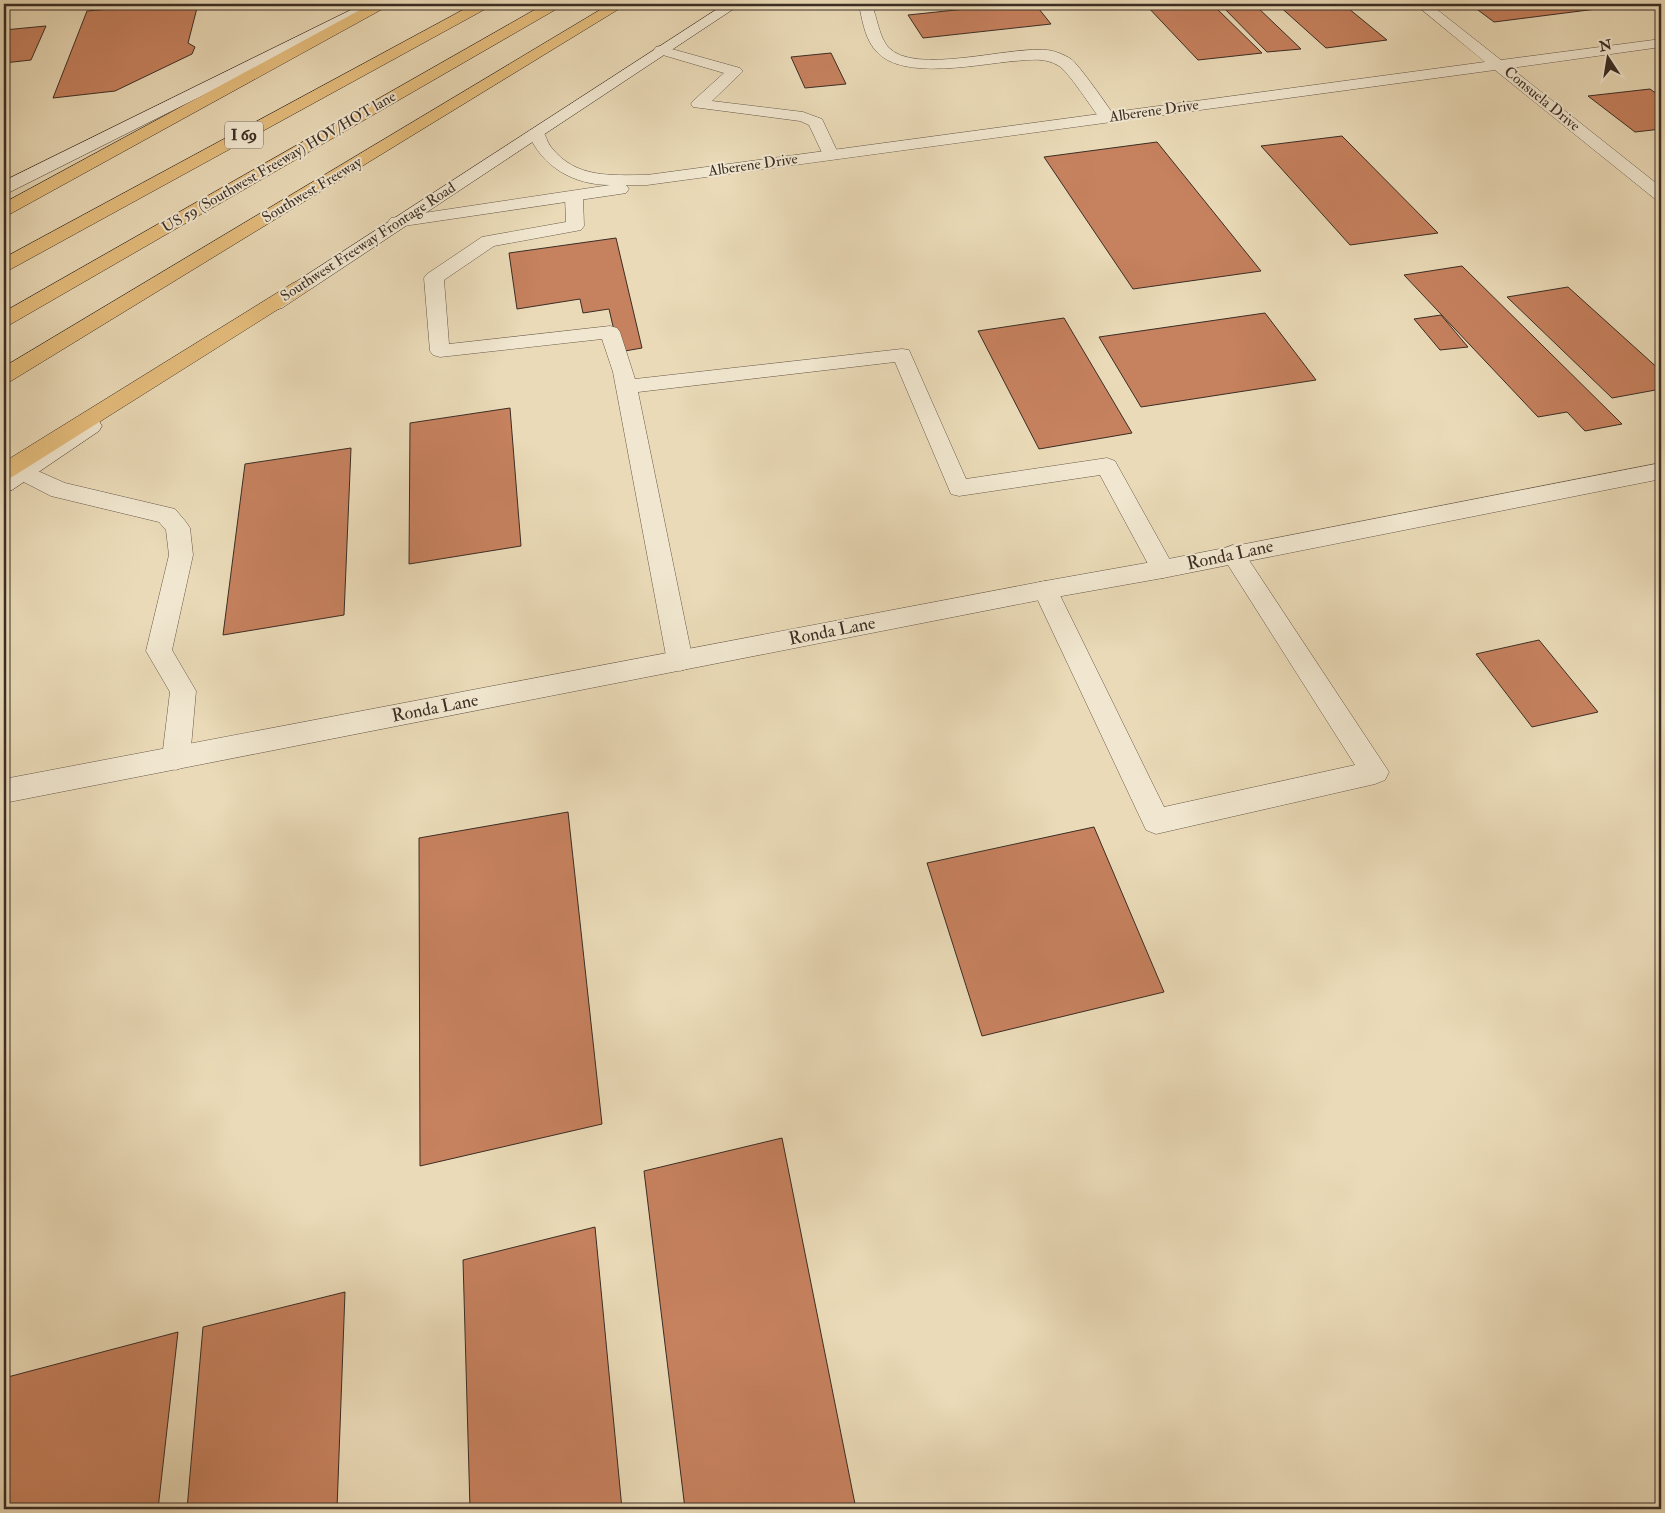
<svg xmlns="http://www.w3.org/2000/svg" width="1665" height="1513" viewBox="0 0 1665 1513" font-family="'IM FELL Double Pica',serif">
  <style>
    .building { fill: #c6815e; stroke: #3b2d24 }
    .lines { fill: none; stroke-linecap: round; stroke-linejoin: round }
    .service-casing { stroke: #675849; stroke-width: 1 }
    .minor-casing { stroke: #675849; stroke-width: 1 }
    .secondary-casing { stroke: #3b2d24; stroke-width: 1 }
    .motorway-casing { stroke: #3b2d24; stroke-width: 1 }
    .service { fill: #f1e7d0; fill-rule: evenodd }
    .minor { fill: #f1e7d0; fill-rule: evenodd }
    .secondary { fill: #f1e7d0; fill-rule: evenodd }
    .motorway { fill: #e5bd7c; fill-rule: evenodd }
    .labels { text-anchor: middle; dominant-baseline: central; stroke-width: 4; stroke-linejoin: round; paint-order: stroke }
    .far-street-label { font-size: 15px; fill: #3b2d24; stroke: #f1e7d0 }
    .shield { fill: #f1e7d0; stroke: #726558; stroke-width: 1 }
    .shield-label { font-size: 16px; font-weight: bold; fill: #3b2d24 }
    .street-label { font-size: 18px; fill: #3b2d24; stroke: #f1e7d0 }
  </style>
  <rect width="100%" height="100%" fill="#eadab7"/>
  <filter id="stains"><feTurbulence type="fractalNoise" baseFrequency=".004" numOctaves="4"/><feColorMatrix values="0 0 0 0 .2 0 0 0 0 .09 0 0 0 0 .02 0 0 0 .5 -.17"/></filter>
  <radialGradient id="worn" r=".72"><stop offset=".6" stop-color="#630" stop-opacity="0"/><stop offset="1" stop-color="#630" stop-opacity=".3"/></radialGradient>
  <g class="building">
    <polygon points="168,4 198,4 188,43 195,47 192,54 115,91 53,98 87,11"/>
    <polygon points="1013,4 1035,4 1051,24 923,38 908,15"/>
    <polygon points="1145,4 1212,4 1262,53 1198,60"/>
    <polygon points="1240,4 1254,4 1301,49 1267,52 1222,6"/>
    <polygon points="1277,4 1343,4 1387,40 1326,48"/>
    <polygon points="1470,4 1607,4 1612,7 1494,22"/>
    <polygon points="46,26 31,60 4,63 4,30"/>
    <polygon points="831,53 846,84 805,88 791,57"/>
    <polygon points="1650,89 1661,97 1661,129 1635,132 1588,96"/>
    <polygon points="1342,136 1438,233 1350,245 1261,146"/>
    <polygon points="1157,142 1261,271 1133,289 1044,157"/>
    <polygon points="616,238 642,348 619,352 609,309 583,313 580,299 517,309 509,253"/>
    <polygon points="1462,266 1622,424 1585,431 1567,412 1538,417 1404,275"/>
    <polygon points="1568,287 1661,371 1661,389 1612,398 1507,297"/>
    <polygon points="1265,313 1316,380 1141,407 1099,337"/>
    <polygon points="1441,315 1468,347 1440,350 1414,319"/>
    <polygon points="1064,318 1132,433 1039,449 978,331"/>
    <polygon points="510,408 521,546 409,564 410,423"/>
    <polygon points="351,448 344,615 223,635 245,464"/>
    <polygon points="1539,640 1598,712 1532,727 1476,654"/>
    <polygon points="568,812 602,1124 420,1166 419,838"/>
    <polygon points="1094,827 1164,992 982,1036 927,863"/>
    <polygon points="782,1138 856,1509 685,1509 644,1171"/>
    <polygon points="595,1227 622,1509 470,1509 463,1260"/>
    <polygon points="345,1292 337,1509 187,1509 203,1327"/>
    <polygon points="178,1332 158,1509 4,1509 4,1378"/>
  </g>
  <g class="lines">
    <g class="service-casing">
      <g id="service">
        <path d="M866 4H882L874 11C878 23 880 37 888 47 914 76 1009 46 1046 50 1053 50 1065 55 1071 59 1079 65 1108 106 1115 117L1113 120H1101C1093 110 1068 71 1059 66 1045 57 1031 60 1015 61 979 64 903 81 877 52 866 41 863 24 860 10Z"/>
        <polygon points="661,46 740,68 743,71 740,74 712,101 803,112 822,119 839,155 837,159 825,159 809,125 800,121 693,107 691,104 693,101 724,73 656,53 654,50 656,47"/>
        <polygon points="574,192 580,193 583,197 584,226 581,230 494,246 444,280 449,344 610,326 617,328 620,332 635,379 902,349 909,350 966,479 1107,458 1115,461 1175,569 1172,575 1163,578 1154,575 1100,475 959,496 951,494 895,362 638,392 693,661 689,668 680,671 671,668 667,661 613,372 602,339 440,357 433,355 430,351 424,278 427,274 482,237 566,222 565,197 568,193"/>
        <polygon points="22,464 65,483 175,509 186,522 190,528 193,555 172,650 196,691 190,758 186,766 176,770 166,766 162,758 170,692 146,651 169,555 166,530 159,522 51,496 14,477 11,472 14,467"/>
        <polygon points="1233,545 1241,548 1389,772 1385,780 1375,784 1156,834 1146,830 1033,590 1036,583 1045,581 1054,583 1164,807 1355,765 1221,554 1225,548"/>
      </g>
    </g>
    <g class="minor-casing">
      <g id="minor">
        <polygon points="4,4 24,4 22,7 4,9"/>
        <path d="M1415 4H1430L1501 60 1661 39V47L1511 68 1661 187V200L1655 199 1495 70 647 185H626L629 189 626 193 620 194 397 227 391 226 388 222 391 218 397 217 610 185C574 185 542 167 528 133L530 130H542C546 135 547 142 551 147 576 179 611 175 647 175L1485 62Z"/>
        <polygon points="1661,463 1661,479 1163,578 1045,599 4,803 4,779 1045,581 1163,560"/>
      </g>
    </g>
    <g class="secondary-casing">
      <g id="secondary">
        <polygon points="363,4 381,4 379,7 10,192 4,193 4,181"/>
        <polygon points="725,4 741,4 282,308 275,310 268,308 265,304 268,300"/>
        <polygon points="91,419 99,421 102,426 99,431 12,490 4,492 4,473 83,421"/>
      </g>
    </g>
    <g class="motorway-casing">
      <g id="motorway">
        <polygon points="371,4 388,4 386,7 10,214 4,215 4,203"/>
        <polygon points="474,4 491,4 489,7 11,269 4,271 4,258"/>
        <polygon points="545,4 562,4 560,7 11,324 4,326 4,312"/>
        <polygon points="610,4 627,4 11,381 4,383 4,367"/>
        <polygon points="300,281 307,283 310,287 307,291 12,477 4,480 4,462 293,283"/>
      </g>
    </g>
    <use href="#service" class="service"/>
    <use href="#minor" class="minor"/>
    <use href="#secondary" class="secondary"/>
    <use href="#motorway" class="motorway"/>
  </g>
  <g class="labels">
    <g class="far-street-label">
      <text transform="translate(1542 99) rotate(39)">Consuela Drive</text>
      <text transform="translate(1154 111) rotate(-8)">Alberene Drive</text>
      <text transform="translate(279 162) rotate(-30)">US 59 (Southwest Freeway) HOV/HOT lane</text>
      <text transform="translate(753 165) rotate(-8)">Alberene Drive</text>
      <text transform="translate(312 190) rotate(-31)">Southwest Freeway</text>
      <text transform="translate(368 242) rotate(-33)">Southwest Freeway Frontage Road</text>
    </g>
    <rect class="shield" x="225" y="121.5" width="38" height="27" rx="4"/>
    <g class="shield-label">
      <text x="244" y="135">I 69</text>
    </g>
    <g class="street-label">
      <text transform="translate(1230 555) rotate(-12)">Ronda Lane</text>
      <text transform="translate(832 631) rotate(-11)">Ronda Lane</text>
      <text transform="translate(435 708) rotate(-11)">Ronda Lane</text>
    </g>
  </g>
  <rect width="1665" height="1513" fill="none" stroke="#eadab7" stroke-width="20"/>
  <rect x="5" y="5" width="1655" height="1503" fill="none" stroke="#3b2d24" stroke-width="2.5"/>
  <rect x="10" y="10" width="1645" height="1493" fill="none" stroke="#3b2d24"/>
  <g transform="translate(1608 58) rotate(348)" stroke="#f1e7d0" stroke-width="4" paint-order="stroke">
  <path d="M0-4L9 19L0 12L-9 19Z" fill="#3b2d24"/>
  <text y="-8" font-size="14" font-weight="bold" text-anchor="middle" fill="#3b2d24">N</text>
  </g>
  <rect width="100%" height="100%" filter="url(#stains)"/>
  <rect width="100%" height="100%" fill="url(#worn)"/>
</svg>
